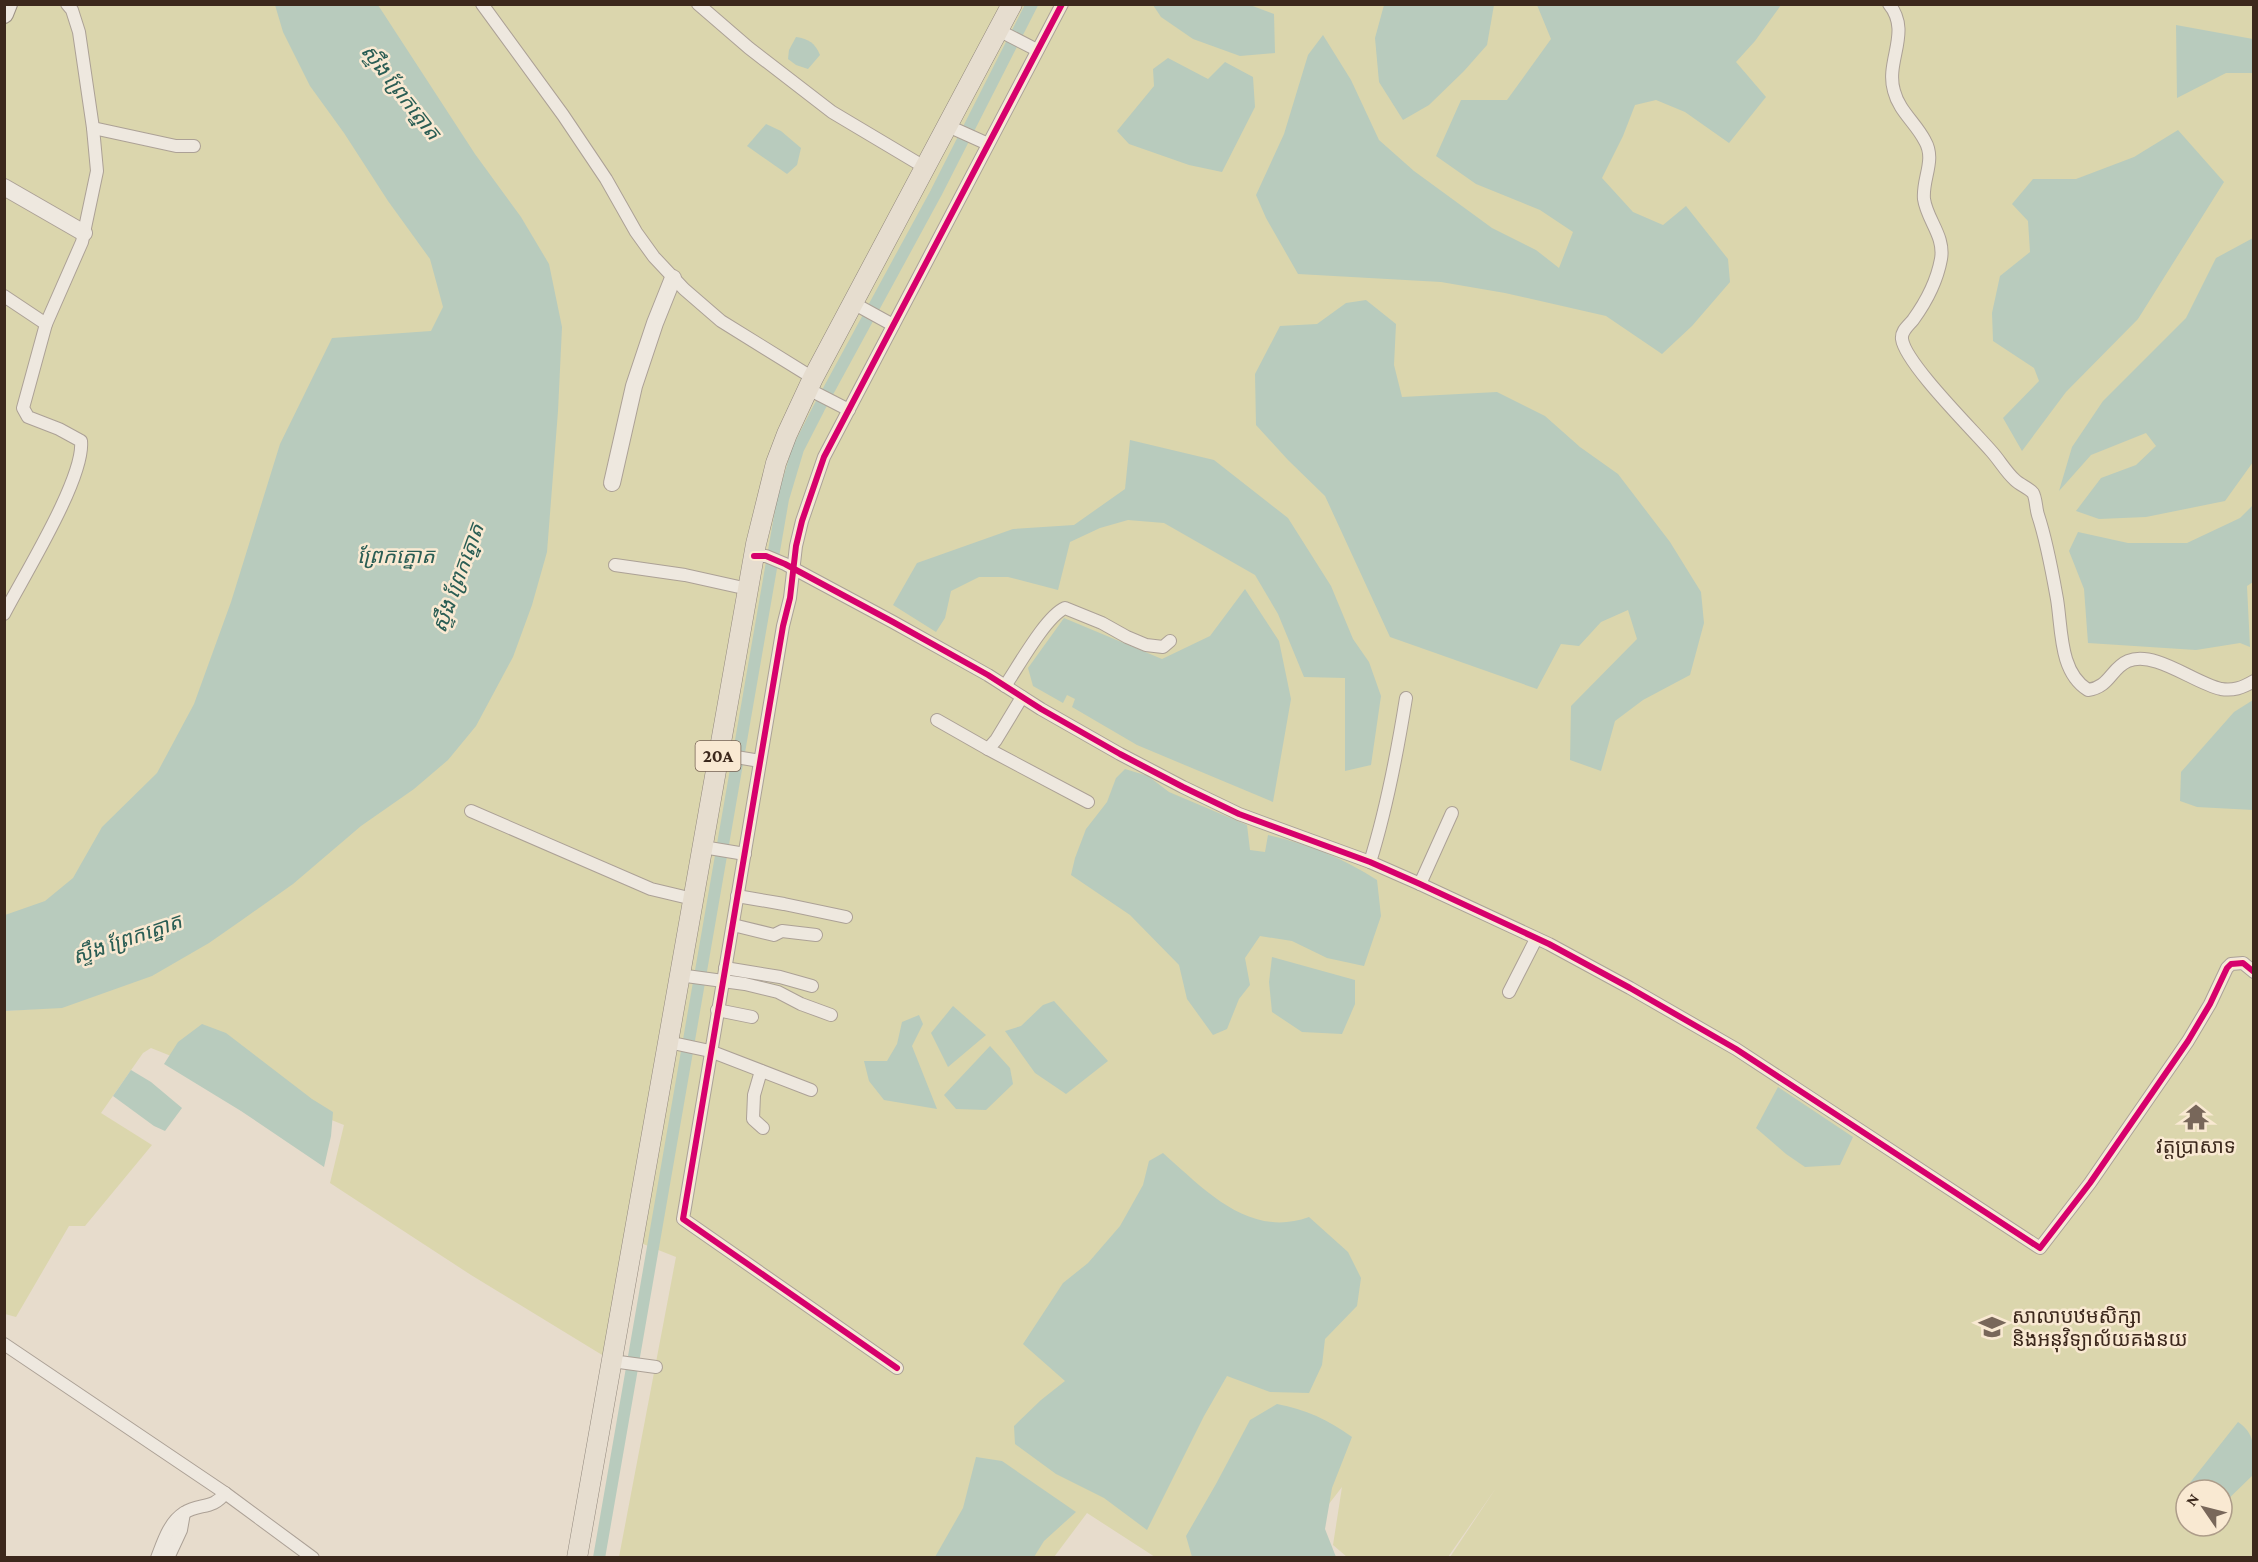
<svg xmlns="http://www.w3.org/2000/svg" width="2258" height="1562" viewBox="0 0 2258 1562" font-family="'Crimson Pro','Noto Sans Khmer',serif">
  <style>
    .green { fill: #dbd6ad; fill-rule: evenodd }
    .water { fill: #b8cbbd }
    .lines { fill: none; stroke-linecap: round; stroke-linejoin: round }
    .canal { stroke: #b8cbbd; stroke-width: 12 }
    .minor-casing { stroke: #aca196; stroke-width: 14 }
    .tertiary-casing { stroke: #aca196; stroke-width: 18 }
    .secondary-casing { stroke: #9c9185; stroke-width: 20 }
    .primary-casing { stroke: #91877c; stroke-width: 21 }
    .minor { stroke: #eee8df; stroke-width: 12 }
    .tertiary { stroke: #eee8df; stroke-width: 16 }
    .secondary { stroke: #eee8df; stroke-width: 18 }
    .primary { stroke: #e6ddcf; stroke-width: 20 }
    .cycleway-casing { stroke: #f9e9d2; stroke-width: 10 }
    .cycleway { stroke: #d6006c; stroke-width: 6 }
    .labels { text-anchor: middle; dominant-baseline: central; stroke-width: 5; stroke-linejoin: round; paint-order: stroke }
    .shield { fill: #f9e9d2; stroke: #756253; stroke-width: 1.5 }
    .shield-label { font-size: 18px; font-weight: bold; fill: #3c281c }
    .poi-label { font-size: 20px; fill: #3c281c; stroke: #f9e9d2 }
    .water-label { font-size: 21px; font-style: italic; fill: #2a5d54; stroke: #f9e9d2 }
  </style>
  <rect width="100%" height="100%" fill="#e7dccc"/>
  <path class="green" d="M4 5H2253V1557H1450L1496 1488 1448 1557H1347L1333 1545 1342 1487 1288 1557H1155L1087 1513 1054 1557H619L676 1257 633 1240 612 1361 471 1275 330 1183 344 1125 151 1048 143 1053 101 1113 152 1145 85 1226H69L16 1317 5 1314V1011L48 1008 4 989ZM2186 1490H2222V1526H2186Z"/>
  <g class="water">
    <polygon points="1604,4 1616,6 1781,5 1755,41 1736,62 1766,97 1729,143 1685,112 1656,100 1635,105 1623,136 1602,178 1633,212 1663,225 1686,206 1728,259 1730,282 1692,326 1662,354 1606,316 1505,293 1441,282 1298,274 1266,218 1256,195 1284,134 1308,55 1323,35 1351,80 1379,140 1414,171 1492,228 1536,250 1559,268 1573,232 1540,210 1476,184 1436,156 1461,100 1507,100 1551,39 1537,5"/>
    <polygon points="275,5 378,5 475,154 521,217 549,264 562,327 558,411 547,552 532,605 513,657 476,726 448,760 414,789 361,826 293,884 242,920 209,943 152,976 62,1008 5,1011 5,915 45,901 73,878 102,827 157,773 194,704 231,602 280,444 332,338 431,331 443,307 430,259 388,201 344,133 310,86 283,32"/>
    <polygon points="1153,5 1250,5 1274,14 1275,53 1240,56 1193,39 1161,17"/>
    <polygon points="1384,5 1494,5 1487,45 1464,71 1429,105 1403,120 1379,82 1375,38"/>
    <polygon points="2176,25 2253,39 2253,73 2226,73 2177,98"/>
    <path d="M796 37C809 39 815 43 820 55L808 69 796 65 788 59 789 50Z"/>
    <polygon points="1168,58 1208,79 1225,62 1253,77 1255,107 1222,172 1189,165 1129,144 1117,131 1154,86 1153,69"/>
    <polygon points="766,124 781,131 801,148 797,165 787,174 747,146"/>
    <polygon points="2178,130 2224,182 2138,319 2066,392 2022,451 2003,418 2039,381 2034,368 1993,341 1992,313 2000,276 2030,252 2028,221 2012,204 2033,179 2076,179 2134,157"/>
    <polygon points="2253,238 2253,462 2225,501 2146,517 2099,519 2076,511 2101,478 2136,465 2156,446 2146,433 2091,455 2059,491 2072,447 2103,401 2186,318 2216,258"/>
    <polygon points="1366,300 1396,324 1394,365 1402,397 1497,392 1545,416 1580,447 1618,474 1670,542 1701,592 1704,623 1690,675 1643,700 1615,721 1601,771 1570,760 1571,706 1637,639 1628,610 1601,622 1579,646 1561,644 1537,689 1390,637 1325,496 1288,460 1256,425 1255,374 1280,326 1317,324 1346,303"/>
    <polygon points="1130,440 1214,460 1288,518 1331,586 1353,639 1369,662 1381,696 1371,765 1345,771 1345,678 1304,677 1278,614 1255,575 1164,523 1128,520 1100,528 1070,542 1058,590 1008,577 979,577 951,591 945,618 936,632 893,605 917,563 1013,529 1074,525 1125,489"/>
    <polygon points="2253,505 2253,582 2247,586 2250,647 2240,643 2196,650 2088,643 2084,589 2069,551 2078,532 2128,543 2187,543 2240,518"/>
    <polygon points="1245,589 1279,641 1291,699 1273,802 1137,745 1072,707 1075,699 1067,695 1063,703 1033,686 1028,668 1064,618 1162,659 1210,636"/>
    <polygon points="2253,700 2253,810 2197,807 2180,801 2181,772 2234,712"/>
    <path d="M1125 769 1148 776 1169 792 1247 825 1250 850 1265 852 1268 835C1308 844 1343 858 1377 880L1381 916 1364 966 1327 958 1292 941 1260 936 1245 958 1250 985 1239 999 1227 1029 1213 1035 1187 999 1179 965 1130 915 1071 875 1075 858 1086 829 1107 802 1116 778Z"/>
    <polygon points="1272,957 1355,980 1355,1004 1342,1034 1302,1032 1272,1012 1269,982"/>
    <polygon points="1054,1001 1108,1061 1066,1094 1035,1073 1005,1031 1021,1026 1043,1005"/>
    <polygon points="953,1006 986,1035 948,1067 931,1033"/>
    <polygon points="919,1015 923,1024 912,1046 937,1109 884,1100 869,1081 864,1061 887,1061 897,1044 902,1022"/>
    <polygon points="202,1024 226,1033 312,1099 333,1112 331,1136 324,1167 241,1111 164,1064 178,1042"/>
    <polygon points="990,1046 1010,1068 1013,1084 986,1110 956,1109 944,1095"/>
    <polygon points="131,1070 151,1082 182,1108 165,1131 154,1126 113,1096"/>
    <polygon points="1778,1087 1853,1137 1840,1165 1805,1167 1786,1154 1756,1128"/>
    <path d="M1163 1153C1204 1189 1249 1239 1309 1217L1348 1252 1361 1278 1357 1306 1325 1339 1322 1365 1309 1393 1270 1392 1227 1376 1204 1416 1147 1530 1104 1498 1056 1474 1015 1444 1014 1426 1041 1400 1065 1381 1023 1344 1063 1283 1088 1263 1120 1226 1143 1185 1149 1161Z"/>
    <path d="M1277 1404C1305 1409 1329 1420 1352 1437L1332 1488 1325 1529 1336 1557H1192L1186 1536 1216 1484 1250 1420Z"/>
    <path d="M2238 1422C2258 1435 2254 1455 2253 1475L2222 1505V1490H2197L2189 1484Z"/>
    <polygon points="976,1457 1002,1461 1076,1512 1044,1541 1034,1557 935,1557 963,1508"/>
  </g>
  <g class="lines">
    <polyline class="canal" points="599,1558 783,499 798,449 819,408 936,193 1032,4"/>
    <g class="minor-casing">
      <g id="minor">
        <polyline points="482,4 563,115 606,179 636,232 654,257 684,289 721,321 813,378"/>
        <polyline points="698,4 749,48 832,112 926,168"/>
        <path d="M1889 4C1912 32 1885 61 1894 91 1899 111 1916 123 1925 141 1936 160 1922 179 1924 199 1927 220 1945 236 1941 259 1937 281 1926 302 1913 320 1908 326 1901 331 1902 339 1905 363 1973 430 1992 452 2000 461 2006 472 2015 480 2020 485 2029 488 2033 493 2036 498 2036 509 2038 515 2047 542 2052 571 2057 599 2062 629 2059 672 2088 690 2110 687 2111 668 2128 661 2155 650 2194 683 2221 689 2233 691 2242 688 2254 681"/>
        <polyline points="998,30 1037,50"/>
        <polyline points="948,126 988,144"/>
        <polyline points="93,128 176,146 194,146"/>
        <polyline points="4,296 46,324"/>
        <polyline points="853,303 893,325"/>
        <polyline points="808,389 849,410"/>
        <polyline points="754,556 766,556 785,564 893,622 988,675 1041,709 1120,754 1183,787 1239,814 1370,862 1420,884 1549,944 1630,988 1736,1049 2040,1248 2090,1183 2188,1041 2210,1004 2227,968 2231,964 2243,963 2254,972"/>
        <polyline points="615,565 685,575 748,589"/>
        <path d="M4 614C23 577 85 478 81 441L59 429 28 417 23 408 46 324 82 242 97 171 93 128 79 32 72 10 67 4"/>
        <path d="M1005 686C1018 667 1046 616 1065 608L1102 623 1127 637 1146 645 1163 647 1170 641"/>
        <polyline points="1022,697 996,740 988,749 1088,802"/>
        <polyline points="937,720 988,749"/>
        <polyline points="718,754 760,761"/>
        <polyline points="471,811 651,889 693,899"/>
        <polyline points="703,847 745,854"/>
        <path d="M1370 862C1387 808 1397 754 1406 698"/>
        <polyline points="1420,884 1452,813"/>
        <polyline points="737,896 784,904 846,917"/>
        <polyline points="733,925 774,935 782,931 816,935"/>
        <polyline points="725,968 780,977 812,986"/>
        <polyline points="679,975 745,984 778,992 801,1004 831,1015"/>
        <polyline points="1509,992 1536,939"/>
        <polyline points="717,1010 752,1017"/>
        <polyline points="668,1042 710,1051 811,1090"/>
        <polyline points="761,1071 754,1095 753,1119 763,1128"/>
        <polyline points="4,1344 225,1493 313,1558"/>
        <polyline points="612,1361 656,1367"/>
        <polyline points="897,1368 683,1219 783,626 790,598 796,546 802,521 824,457 1062,4"/>
        <path d="M157 1558C163 1543 169 1522 184 1513 199 1503 213 1510 225 1493"/>
        <polyline points="168,1558 181,1530 184,1513"/>
      </g>
    </g>
    <g class="tertiary-casing">
      <g id="tertiary">
        <polyline points="4,187 84,233"/>
        <polyline points="612,483 634,386 655,323 673,278"/>
      </g>
    </g>
    <g class="secondary-casing">
      <polyline id="secondary" points="4,14 8,4"/>
    </g>
    <g class="primary-casing">
      <polyline id="primary" points="577,1558 756,544 776,463 787,434 813,378 1012,4"/>
    </g>
    <use href="#minor" class="minor"/>
    <use href="#tertiary" class="tertiary"/>
    <use href="#secondary" class="secondary"/>
    <use href="#primary" class="primary"/>
    <g class="cycleway-casing">
      <g id="cycleway">
        <polyline points="754,556 766,556 785,564 893,622 988,675 1041,709 1120,754 1183,787 1239,814 1370,862 1420,884 1549,944 1630,988 1736,1049 2040,1248 2090,1183 2188,1041 2210,1004 2227,968 2231,964 2243,963 2254,972"/>
        <polyline points="897,1368 683,1219 783,626 790,598 796,546 802,521 824,457 1062,4"/>
      </g>
    </g>
    <use href="#cycleway" class="cycleway"/>
  </g>
  <defs>
    <g id="temple-bare" transform="scale(2.07)"><path d="M0-6L5-2H3V0L6.5 2.5H4V6H1.5V3h-3V6H-4V2.5H-6.5L-3 0V-2H-5Z" fill="#78675a" stroke="#f9e9d2" stroke-width="2.5" paint-order="stroke"/></g>
    <g id="school-bare" transform="scale(2.07)"><path d="M0-5L7-2L0 1L-7-2ZM-4 1L0 2.5L4 1V4Q0 6-4 4Z" fill="#78675a" stroke="#f9e9d2" stroke-width="2.5" paint-order="stroke"/></g>
  </defs>
  <g fill-rule="evenodd">
    <use href="#temple-bare" x="2196" y="1117"/>
    <use href="#school-bare" x="1992" y="1327"/>
  </g>
  <g class="labels">
    <rect class="shield" x="695.5" y="741" width="45" height="30" rx="4.5"/>
    <g class="shield-label">
      <text x="718" y="756">20A</text>
    </g>
    <g class="poi-label">
      <text x="2196" y="1146">វត្តប្រាសាទ</text>
      <text x="2012" y="1316" text-anchor="start">សាលាបឋមសិក្សា<tspan x="2012" dy="23">និងអនុវិទ្យាល័យគងនយ</tspan></text>
    </g>
    <g class="water-label">
      <text transform="translate(401 92) rotate(52)">ស្ទឹង ព្រែកត្នោត</text>
      <text x="396" y="556">ព្រែកត្នោត</text>
      <text transform="translate(458 578) rotate(-70)">ស្ទឹង ព្រែកត្នោត</text>
      <text transform="translate(127 939) rotate(-19)">ស្ទឹង ព្រែកត្នោត</text>
    </g>
  </g>
  <rect width="2258" height="1562" fill="none" stroke="#3c281c" stroke-width="12"/>
  <g transform="translate(2204 1508) rotate(305)"><circle r="28" fill="#f9e9d2" stroke="#ad9c89" stroke-width="1.5"/>
  <path d="M0-4.5L10 22L0 15L-10 22Z" fill="#78675a"/>
  <text y="-9" font-size="16" font-weight="bold" text-anchor="middle" fill="#3c281c">N</text>
  </g>
</svg>
